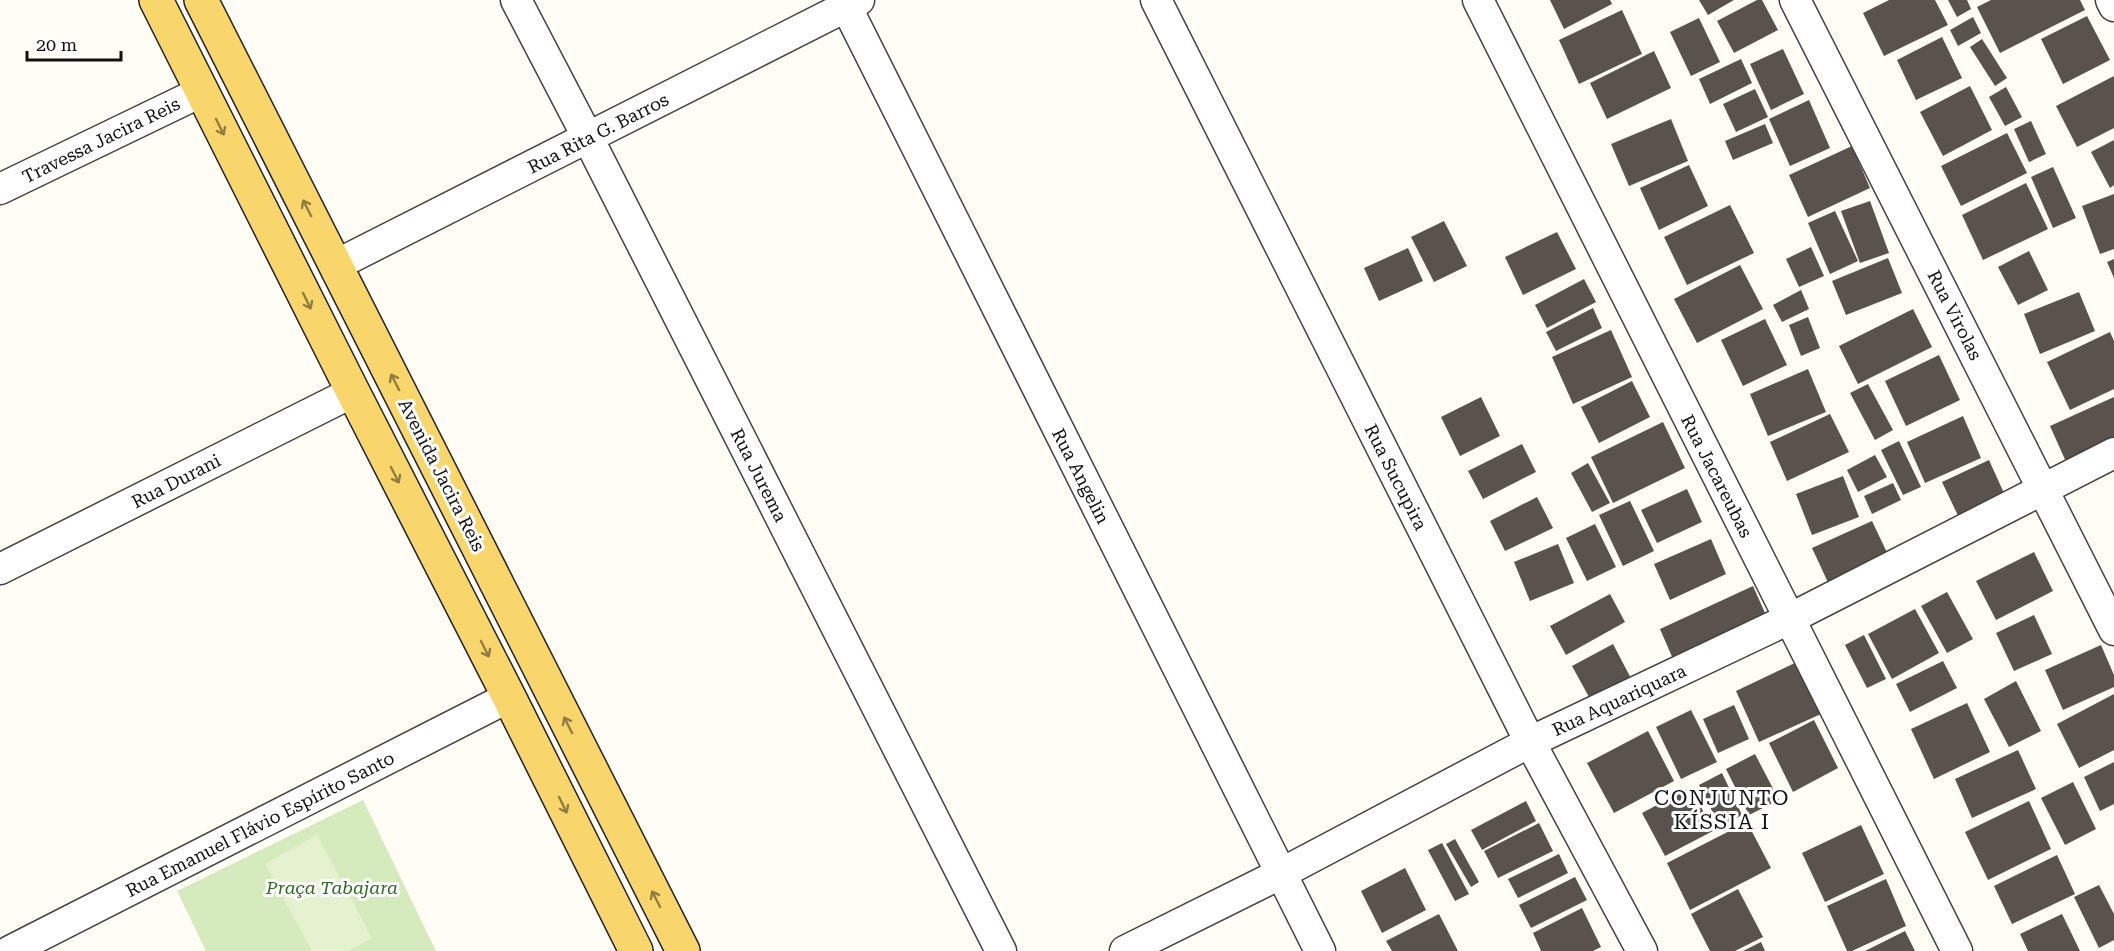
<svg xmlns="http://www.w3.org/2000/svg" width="2114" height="951" viewBox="0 0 2114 951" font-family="'Roboto Serif',serif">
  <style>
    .green { fill: #d5ebbd }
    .pitch { fill: #e6f2cf }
    .building { fill: #5a524d }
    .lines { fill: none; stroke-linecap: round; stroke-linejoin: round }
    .minor-casing { stroke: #444; stroke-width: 33 }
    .primary-casing { stroke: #222; stroke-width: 36 }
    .minor { stroke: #fff; stroke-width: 30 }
    .primary { stroke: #f9d66b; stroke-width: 33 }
    .oneway { stroke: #917d42 }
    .labels { text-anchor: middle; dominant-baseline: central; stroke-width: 6; stroke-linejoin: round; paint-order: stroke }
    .street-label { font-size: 18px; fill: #111; stroke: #fff }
    .park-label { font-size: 18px; font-style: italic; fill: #2f6b1f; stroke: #fff }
    .quarter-label { font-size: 21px; letter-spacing: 1.5px; fill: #111; stroke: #fff }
  </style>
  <rect width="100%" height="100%" fill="#fffdf5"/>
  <polygon class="green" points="363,800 436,951 206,951 177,891"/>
  <polygon class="pitch" points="317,835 372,938 348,951 312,951 265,864"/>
  <g class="building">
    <polygon points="1550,0 1610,0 1612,4 1564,29"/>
    <polygon points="1699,0 1734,0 1708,15"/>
    <polygon points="1757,0 1762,0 1778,30 1734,53 1717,21"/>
    <polygon points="1889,0 1935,0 1948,25 1884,56 1863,13"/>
    <polygon points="1948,0 1967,0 1971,9 1957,17"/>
    <polygon points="1991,0 2080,0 2085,10 2000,53 1977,7"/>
    <polygon points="1622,10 1642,54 1579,84 1559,40"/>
    <polygon points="2087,16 2110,60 2063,84 2041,39"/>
    <polygon points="1973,17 1981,33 1958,46 1950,30"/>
    <polygon points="1699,18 1720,62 1691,76 1670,32"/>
    <polygon points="1942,37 1962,78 1916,100 1897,60"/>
    <polygon points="1982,39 2007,78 1995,86 1970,47"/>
    <polygon points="1783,49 1804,94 1771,110 1750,64"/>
    <polygon points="1654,51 1671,88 1607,119 1590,83"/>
    <polygon points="1741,59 1752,83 1710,104 1699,79"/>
    <polygon points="2114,76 2114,128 2077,147 2056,106"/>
    <polygon points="1970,86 1992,130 1943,156 1920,112"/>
    <polygon points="2006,87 2022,117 2005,126 1989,97"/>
    <polygon points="1755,89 1768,117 1736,132 1723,104"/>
    <polygon points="1809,100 1830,148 1790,166 1769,119"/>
    <polygon points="1671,119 1688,161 1629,186 1611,144"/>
    <polygon points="2031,121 2046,154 2029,162 2014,129"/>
    <polygon points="1765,124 1773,143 1733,160 1725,141"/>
    <polygon points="2007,133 2027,173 1961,206 1941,166"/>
    <polygon points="2114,140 2114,185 2110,188 2091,152"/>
    <polygon points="1852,146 1870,188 1808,217 1789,175"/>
    <polygon points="1689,165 1708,206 1659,230 1640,188"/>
    <polygon points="2053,167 2076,218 2053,228 2031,177"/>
    <polygon points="2026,183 2048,229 1983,260 1962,215"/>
    <polygon points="2114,194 2114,249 2100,254 2082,206"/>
    <polygon points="1870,201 1889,253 1860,263 1841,211"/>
    <polygon points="1730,205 1754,253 1687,285 1664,237"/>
    <polygon points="1835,211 1858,261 1830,274 1808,223"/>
    <polygon points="1444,221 1467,266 1434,282 1411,237"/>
    <polygon points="1557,232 1576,269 1523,295 1505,257"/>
    <polygon points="1811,247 1824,276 1799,287 1786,259"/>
    <polygon points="1408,248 1423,281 1379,301 1364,268"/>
    <polygon points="2029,251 2048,290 2018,305 1998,267"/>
    <polygon points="1888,258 1902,293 1846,315 1832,281"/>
    <polygon points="2114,259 2114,278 2107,262"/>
    <polygon points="1740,265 1763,309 1697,343 1674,299"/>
    <polygon points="1584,279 1596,302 1547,328 1535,305"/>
    <polygon points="1801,290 1809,309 1782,322 1773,305"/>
    <polygon points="2079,292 2095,331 2040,354 2024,314"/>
    <polygon points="1593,308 1602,328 1556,351 1546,332"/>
    <polygon points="1913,309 1932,347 1858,384 1839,346"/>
    <polygon points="1808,317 1820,348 1801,356 1789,325"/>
    <polygon points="1765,319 1787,365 1743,386 1721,340"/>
    <polygon points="1611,330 1632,377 1573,404 1552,357"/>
    <polygon points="2110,332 2114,341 2114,389 2070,410 2047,362"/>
    <polygon points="1939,355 1960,400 1906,426 1885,381"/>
    <polygon points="1808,369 1826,412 1768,436 1750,394"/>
    <polygon points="1632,381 1650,417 1599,443 1581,407"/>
    <polygon points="1868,384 1893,430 1875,440 1850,393"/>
    <polygon points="1481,397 1500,436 1460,456 1441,417"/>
    <polygon points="2114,397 2114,442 2067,464 2050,426"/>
    <polygon points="1830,414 1849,452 1787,481 1770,442"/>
    <polygon points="1963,416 1981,458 1925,483 1907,442"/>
    <polygon points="1663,422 1685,468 1613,503 1591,457"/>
    <polygon points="1899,441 1921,487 1903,495 1881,450"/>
    <polygon points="1522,444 1536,472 1483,499 1468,471"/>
    <polygon points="1875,455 1887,477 1858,492 1847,470"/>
    <polygon points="1989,460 2008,502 1962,524 1942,482"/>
    <polygon points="1588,463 1610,503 1592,512 1571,473"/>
    <polygon points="1843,476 1859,517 1812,535 1796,494"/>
    <polygon points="1893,483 1901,500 1872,514 1864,496"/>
    <polygon points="1687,489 1702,522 1657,543 1641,510"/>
    <polygon points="1537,497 1553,528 1505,551 1490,521"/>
    <polygon points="1630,501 1654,551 1623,566 1599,515"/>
    <polygon points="1872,521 1892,563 1832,591 1812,548"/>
    <polygon points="1595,524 1616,567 1587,581 1566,538"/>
    <polygon points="1711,539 1726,574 1670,600 1654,564"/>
    <polygon points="1558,544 1574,583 1530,601 1514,562"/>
    <polygon points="2034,552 2053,591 1996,620 1976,581"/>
    <polygon points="1753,586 1769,622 1676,666 1660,629"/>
    <polygon points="1947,592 1973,639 1947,653 1921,606"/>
    <polygon points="1610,594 1625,622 1566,655 1550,626"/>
    <polygon points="1915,609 1939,653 1892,679 1868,634"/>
    <polygon points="2034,615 2052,654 2014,671 1996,633"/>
    <polygon points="1864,635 1886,679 1867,688 1845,645"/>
    <polygon points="1613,644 1635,686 1595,708 1572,666"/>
    <polygon points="2101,645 2114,675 2114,687 2063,710 2045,670"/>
    <polygon points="1943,661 1957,688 1910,712 1896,684"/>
    <polygon points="1797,662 1821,714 1759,742 1736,691"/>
    <polygon points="2016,681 2041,731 2009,747 1984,699"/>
    <polygon points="2114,694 2114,750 2079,768 2057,724"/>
    <polygon points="1967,703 1990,752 1934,779 1911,729"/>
    <polygon points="1734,705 1749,739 1718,753 1703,719"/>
    <polygon points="1691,710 1717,762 1681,779 1656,727"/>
    <polygon points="1814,720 1838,768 1793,792 1769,743"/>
    <polygon points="1648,731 1674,781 1614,813 1587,763"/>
    <polygon points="2018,750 2036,789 1972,818 1955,779"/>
    <polygon points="1755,754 1779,800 1749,815 1726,769"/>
    <polygon points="2114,762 2114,804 2100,811 2084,777"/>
    <polygon points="1722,773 1742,815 1720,827 1699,785"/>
    <polygon points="2073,782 2096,829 2065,845 2041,798"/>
    <polygon points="1691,787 1713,831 1665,856 1642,813"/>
    <polygon points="1526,801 1536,821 1482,850 1471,830"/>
    <polygon points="2029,801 2051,849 1988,880 1965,832"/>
    <polygon points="1747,822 1771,868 1690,910 1667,863"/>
    <polygon points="1539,823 1553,851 1498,878 1484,851"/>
    <polygon points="1861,825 1884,874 1825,902 1802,853"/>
    <polygon points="1455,839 1479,882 1471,887 1446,844"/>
    <polygon points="1442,843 1469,894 1455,901 1428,850"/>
    <polygon points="1559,854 1568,873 1518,898 1508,879"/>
    <polygon points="2057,855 2075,894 2012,924 1994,886"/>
    <polygon points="1405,868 1426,910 1382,933 1361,891"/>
    <polygon points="1575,877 1587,900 1531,928 1519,905"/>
    <polygon points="1886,879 1906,926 1852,951 1847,951 1827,906"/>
    <polygon points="2099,885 2114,914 2114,940 2099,948 2074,897"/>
    <polygon points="1738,889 1763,937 1735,951 1710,951 1691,914"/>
    <polygon points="1582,908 1601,947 1593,951 1541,951 1533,933"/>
    <polygon points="1439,914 1458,951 1392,951 1386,941"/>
    <polygon points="2062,914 2080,951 2028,951 2020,934"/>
    <polygon points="1905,931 1915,951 1865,951"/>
    <polygon points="1761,942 1765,951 1743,951"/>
  </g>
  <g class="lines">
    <g class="minor-casing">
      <g id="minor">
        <polyline points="516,0 588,138 1001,951"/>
        <polyline points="843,0 1320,951"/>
        <polyline points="1156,0 1530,742 1642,951"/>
        <polyline points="1478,0 1957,951"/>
        <polyline points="1795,0 2114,630"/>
        <polyline points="2111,0 2114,6"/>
        <polyline points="0,189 203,91"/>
        <polyline points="336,265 859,0"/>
        <polyline points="0,569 353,392"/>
        <polyline points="10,951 509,697"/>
        <polyline points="1125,951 1280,874 1530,742 1789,619 2114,453"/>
      </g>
    </g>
    <g class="primary-casing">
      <g id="primary">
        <polyline points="156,0 353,392 509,697 636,951"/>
        <polyline points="201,0 683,951"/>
      </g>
    </g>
    <use href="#minor" class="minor"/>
    <use href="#primary" class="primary"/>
  </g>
  <defs><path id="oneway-shaft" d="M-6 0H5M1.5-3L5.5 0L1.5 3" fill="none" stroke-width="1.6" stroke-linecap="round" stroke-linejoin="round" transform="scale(1.5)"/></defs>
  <g class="oneway">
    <use href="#oneway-shaft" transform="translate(220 127) rotate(64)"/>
    <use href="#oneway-shaft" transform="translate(307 208) rotate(-117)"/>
    <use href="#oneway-shaft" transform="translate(307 301) rotate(64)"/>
    <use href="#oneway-shaft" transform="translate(395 382) rotate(-117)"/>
    <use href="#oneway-shaft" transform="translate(395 475) rotate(63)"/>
    <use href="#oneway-shaft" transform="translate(485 649) rotate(63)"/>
    <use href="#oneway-shaft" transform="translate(568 725) rotate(-117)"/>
    <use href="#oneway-shaft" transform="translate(563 805) rotate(64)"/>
    <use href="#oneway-shaft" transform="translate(656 899) rotate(-117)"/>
  </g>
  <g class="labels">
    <g class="street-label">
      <text transform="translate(598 133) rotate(-27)">Rua Rita G. Barros</text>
      <text transform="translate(101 140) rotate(-26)">Travessa Jacira Reis</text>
      <text transform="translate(1955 315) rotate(63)">Rua Virolas</text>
      <text transform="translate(442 475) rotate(63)">Avenida Jacira Reis</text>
      <text transform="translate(759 475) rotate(63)">Rua Jurema</text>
      <text transform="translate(1081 476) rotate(63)">Rua Angelin</text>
      <text transform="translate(1717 476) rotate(63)">Rua Jacareubas</text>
      <text transform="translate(1396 477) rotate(63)">Rua Sucupira</text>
      <text transform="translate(176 481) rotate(-27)">Rua Durani</text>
      <text transform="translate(1619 700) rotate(-25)">Rua Aquariquara</text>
      <text transform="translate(260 824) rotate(-27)">Rua Emanuel Flávio Espírito Santo</text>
    </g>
    <g class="park-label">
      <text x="332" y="887">Praça Tabajara</text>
    </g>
    <g class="quarter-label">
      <text x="1722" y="798">CONJUNTO<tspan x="1722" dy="24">KÍSSIA I</tspan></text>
    </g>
  </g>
  <path d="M27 51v9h94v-9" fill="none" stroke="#111111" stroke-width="3"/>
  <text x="36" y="51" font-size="18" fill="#111111" stroke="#ffffff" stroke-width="4.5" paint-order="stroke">20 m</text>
</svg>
